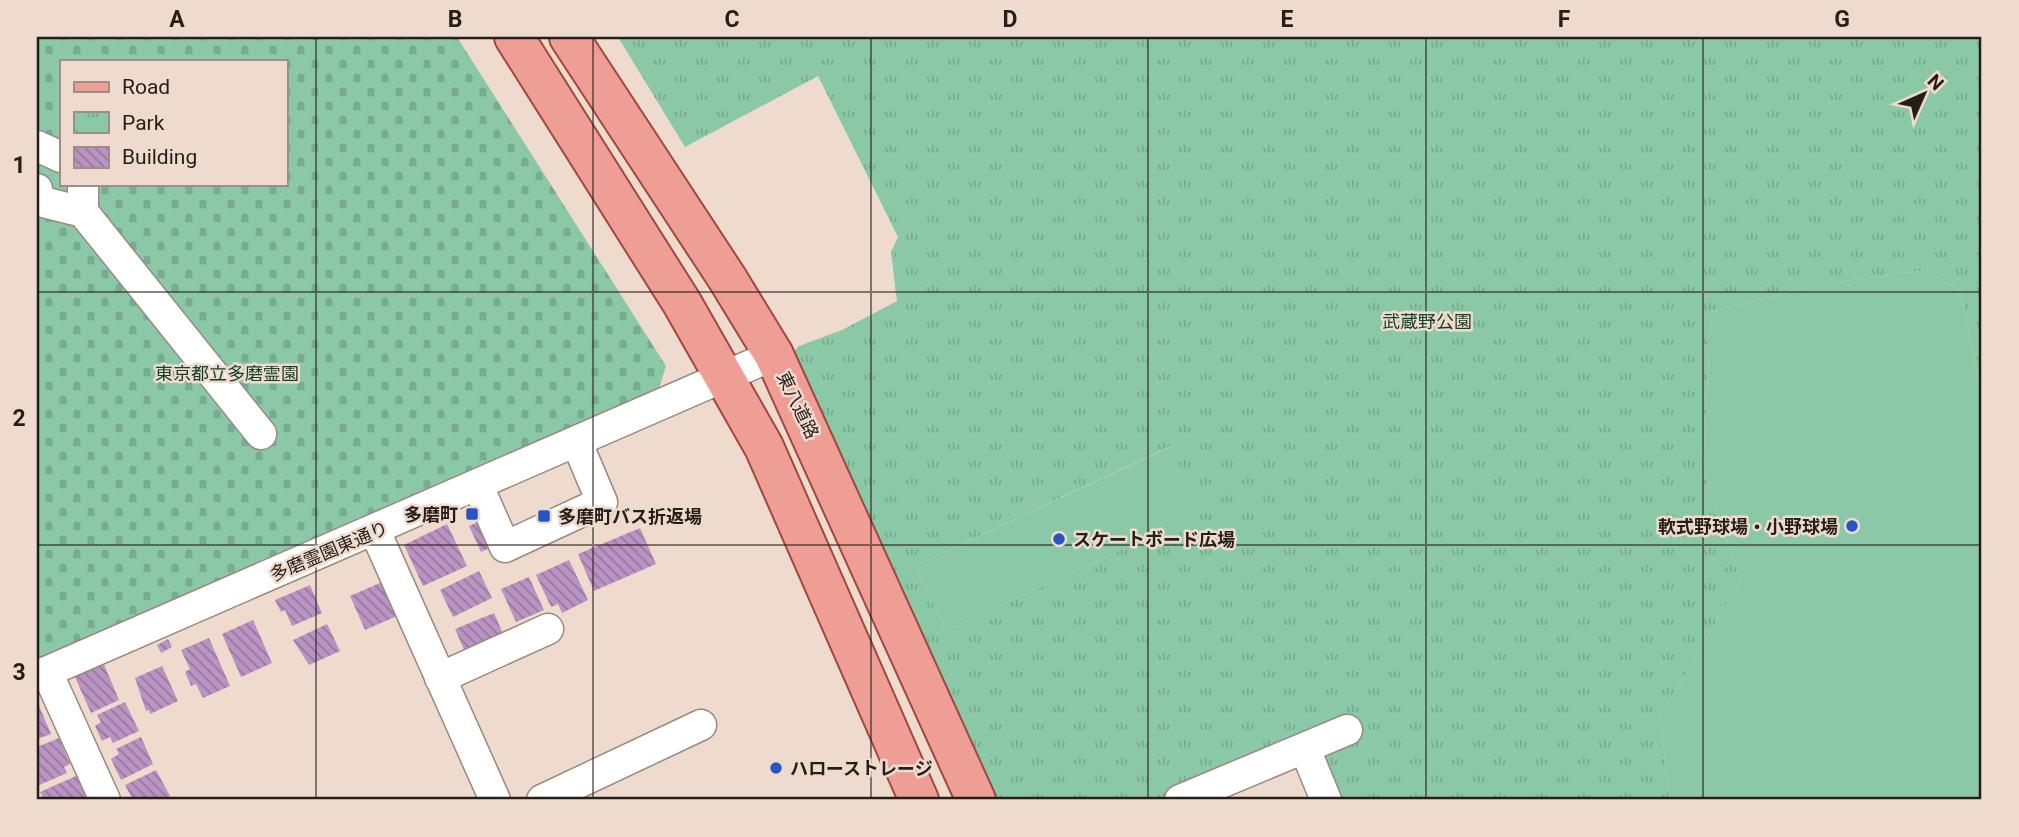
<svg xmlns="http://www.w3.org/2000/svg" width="2019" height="837" viewBox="0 0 2019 837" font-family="Roboto,'Noto Sans JP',sans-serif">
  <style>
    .grass { fill: #8bc8a7 }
    .cemetery { fill: url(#cemetery-stones); fill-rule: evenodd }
    .park { fill: url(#park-tufts); fill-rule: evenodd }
    .building { fill: url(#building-back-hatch) }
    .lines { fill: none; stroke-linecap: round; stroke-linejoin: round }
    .minor-casing { stroke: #9b897d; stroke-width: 33 }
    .major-casing { stroke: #a2473d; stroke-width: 42 }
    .minor { stroke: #fff; stroke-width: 30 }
    .major { stroke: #ef9e96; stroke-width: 38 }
    .grid { fill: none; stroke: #251e19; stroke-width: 2; stroke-opacity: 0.55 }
    .poi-dot { fill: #2955c4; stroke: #efdbce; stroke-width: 2.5 }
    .labels { text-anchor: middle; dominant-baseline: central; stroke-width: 5; stroke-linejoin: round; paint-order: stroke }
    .park-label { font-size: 18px; fill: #11422c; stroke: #efdbce }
    .street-label { font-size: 18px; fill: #251e19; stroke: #efdbce }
    .poi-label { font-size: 18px; font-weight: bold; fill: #251e19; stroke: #efdbce; text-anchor: start }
    .neatline { fill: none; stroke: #251e19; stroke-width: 2.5 }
    .grid-label { font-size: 23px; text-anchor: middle; font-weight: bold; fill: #251e19 }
  </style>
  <defs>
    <pattern id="cemetery-stones" width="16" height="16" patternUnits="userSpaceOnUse" patternTransform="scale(1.75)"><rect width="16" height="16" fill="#8bc8a7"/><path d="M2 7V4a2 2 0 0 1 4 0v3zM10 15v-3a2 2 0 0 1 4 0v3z" fill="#78ab8f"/></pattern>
    <pattern id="park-tufts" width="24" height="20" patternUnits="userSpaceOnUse" patternTransform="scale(1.75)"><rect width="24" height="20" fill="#8bc8a7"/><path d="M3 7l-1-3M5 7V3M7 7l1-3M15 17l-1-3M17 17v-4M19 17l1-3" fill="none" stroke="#78ab8f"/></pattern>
    <pattern id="building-back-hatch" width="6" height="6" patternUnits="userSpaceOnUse" patternTransform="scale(1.75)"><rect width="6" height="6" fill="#ba93c2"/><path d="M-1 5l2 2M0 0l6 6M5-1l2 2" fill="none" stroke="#97779d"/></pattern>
  </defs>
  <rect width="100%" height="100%" fill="#efdbce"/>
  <g class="grass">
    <polygon points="1927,270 1961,292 1982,397 1982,800 1670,800 1660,716 1741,580 1703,471 1711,312 1823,284"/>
    <polygon points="1172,446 1203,512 946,631 915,566"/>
  </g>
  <path class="cemetery" d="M37 37H457L666 366 658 392 37 663ZM61 61H285V184H61Z"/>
  <path class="park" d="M618 37H1982V397L1961 292 1927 270 1823 284 1711 312 1703 471 1741 580 1660 716 1670 800H1326L1305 749 1168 800H984L786 360 799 346 842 330 897 301 891 252 898 237 818 76 685 147ZM1171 446 1202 512 946 631 915 566Z"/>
  <g class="building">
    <polygon points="478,522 490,548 481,552 469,526"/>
    <polygon points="447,524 467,566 423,586 404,545"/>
    <polygon points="640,528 656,564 594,591 578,554"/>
    <polygon points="569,560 588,600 562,613 558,604 551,607 536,575"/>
    <polygon points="479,571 492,598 453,617 440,590"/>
    <polygon points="529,577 544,610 516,622 501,589"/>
    <polygon points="382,582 397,616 365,630 350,596"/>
    <polygon points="310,585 322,613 292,626 285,610 281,612 275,600"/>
    <polygon points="494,613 504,636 465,652 455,629"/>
    <polygon points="253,620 272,663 241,677 222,634"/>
    <polygon points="327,624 340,651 309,665 293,640"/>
    <polygon points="209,638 230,686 203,698 196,684 191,686 185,672 190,669 181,650"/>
    <polygon points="168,639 172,647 161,653 157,645"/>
    <polygon points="103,662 119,700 91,713 74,675"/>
    <polygon points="162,666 178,701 150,714 149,710 146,711 135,678"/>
    <polygon points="37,701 51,734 37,739"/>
    <polygon points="125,702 139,731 113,743 110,737 102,741 95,726 101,722 97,715"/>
    <polygon points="141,737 153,764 121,780 111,759 119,754 116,749"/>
    <polygon points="59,738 70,764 64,767 67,773 37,786 37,747"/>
    <polygon points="156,770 170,796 161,800 133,800 125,785"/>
    <polygon points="76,776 88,800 44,800 40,792"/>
  </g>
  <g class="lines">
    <g class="minor-casing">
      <g id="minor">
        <polyline points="37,146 61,157"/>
        <polyline points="83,184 83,212"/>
        <polyline points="37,189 39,201 83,212 261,434"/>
        <polyline points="478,486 505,547 602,502 577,443"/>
        <polyline points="375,531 495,800"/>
        <polyline points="47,672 105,800"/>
        <polyline points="37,676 774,355"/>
        <polyline points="440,678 548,629"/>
        <polyline points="1305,749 1326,800"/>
        <polyline points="542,800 701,725"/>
        <polyline points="1180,800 1347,730"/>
      </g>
    </g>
    <g class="major-casing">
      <g id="major">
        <polyline points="514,37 682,303 764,447 919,800"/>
        <polyline points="569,37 727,278 774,355 976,800"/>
      </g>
    </g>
    <use href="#minor" class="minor"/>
    <use href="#major" class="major"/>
  </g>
  <path class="grid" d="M316 37V800M593 37V800M871 37V800M1148 37V800M1426 37V800M1703 37V800M37 292H1982M37 545H1982"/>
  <g class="poi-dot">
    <rect x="465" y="507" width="14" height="14" rx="3.5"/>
    <rect x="537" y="509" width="14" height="14" rx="3.5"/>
    <circle cx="1852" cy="526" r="7"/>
    <circle cx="1059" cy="539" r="7"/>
    <circle cx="776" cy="768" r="7"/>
  </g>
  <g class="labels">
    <g class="park-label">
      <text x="1427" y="321">武蔵野公園</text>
      <text x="227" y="373">東京都立多磨霊園</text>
    </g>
    <g class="street-label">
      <text transform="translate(798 405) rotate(64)">東八道路</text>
      <text transform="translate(329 551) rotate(-23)">多磨霊園東通り</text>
    </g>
    <g class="poi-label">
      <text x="458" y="514" text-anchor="end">多磨町</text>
      <text x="558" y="516">多磨町バス折返場</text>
      <text x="1838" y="526" text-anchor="end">軟式野球場・小野球場</text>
      <text x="1073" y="539">スケートボード広場</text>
      <text x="790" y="768">ハローストレージ</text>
    </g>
  </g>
  <rect width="2019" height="837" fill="none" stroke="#efdbce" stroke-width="77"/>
  <rect x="60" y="60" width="228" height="126" fill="#efdbce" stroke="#9e8f86" stroke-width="2"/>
  <rect x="74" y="82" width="35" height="10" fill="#ef9e96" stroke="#9e8f86" stroke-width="2"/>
  <text x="122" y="94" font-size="21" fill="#251e19">Road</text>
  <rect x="74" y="112" width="35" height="21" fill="url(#park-tufts)" stroke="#9e8f86" stroke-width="2"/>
  <text x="122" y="130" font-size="21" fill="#251e19">Park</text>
  <rect x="74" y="147" width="35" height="21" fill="url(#building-back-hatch)" stroke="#9e8f86" stroke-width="2"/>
  <text x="122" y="164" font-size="21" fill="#251e19">Building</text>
  <g transform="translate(1924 94) rotate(45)" stroke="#efdbce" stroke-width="5" paint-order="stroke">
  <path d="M0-5L12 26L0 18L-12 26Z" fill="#251e19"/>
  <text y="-10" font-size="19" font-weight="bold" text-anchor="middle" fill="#251e19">N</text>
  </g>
  <rect x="38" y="38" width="1942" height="760" class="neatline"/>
  <g class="grid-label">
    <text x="177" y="27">A</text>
    <text x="455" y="27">B</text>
    <text x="732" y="27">C</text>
    <text x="1010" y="27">D</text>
    <text x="1287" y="27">E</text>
    <text x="1564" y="27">F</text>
    <text x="1842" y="27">G</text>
    <text x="19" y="173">1</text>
    <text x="19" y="426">2</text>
    <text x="19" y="680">3</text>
  </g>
</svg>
